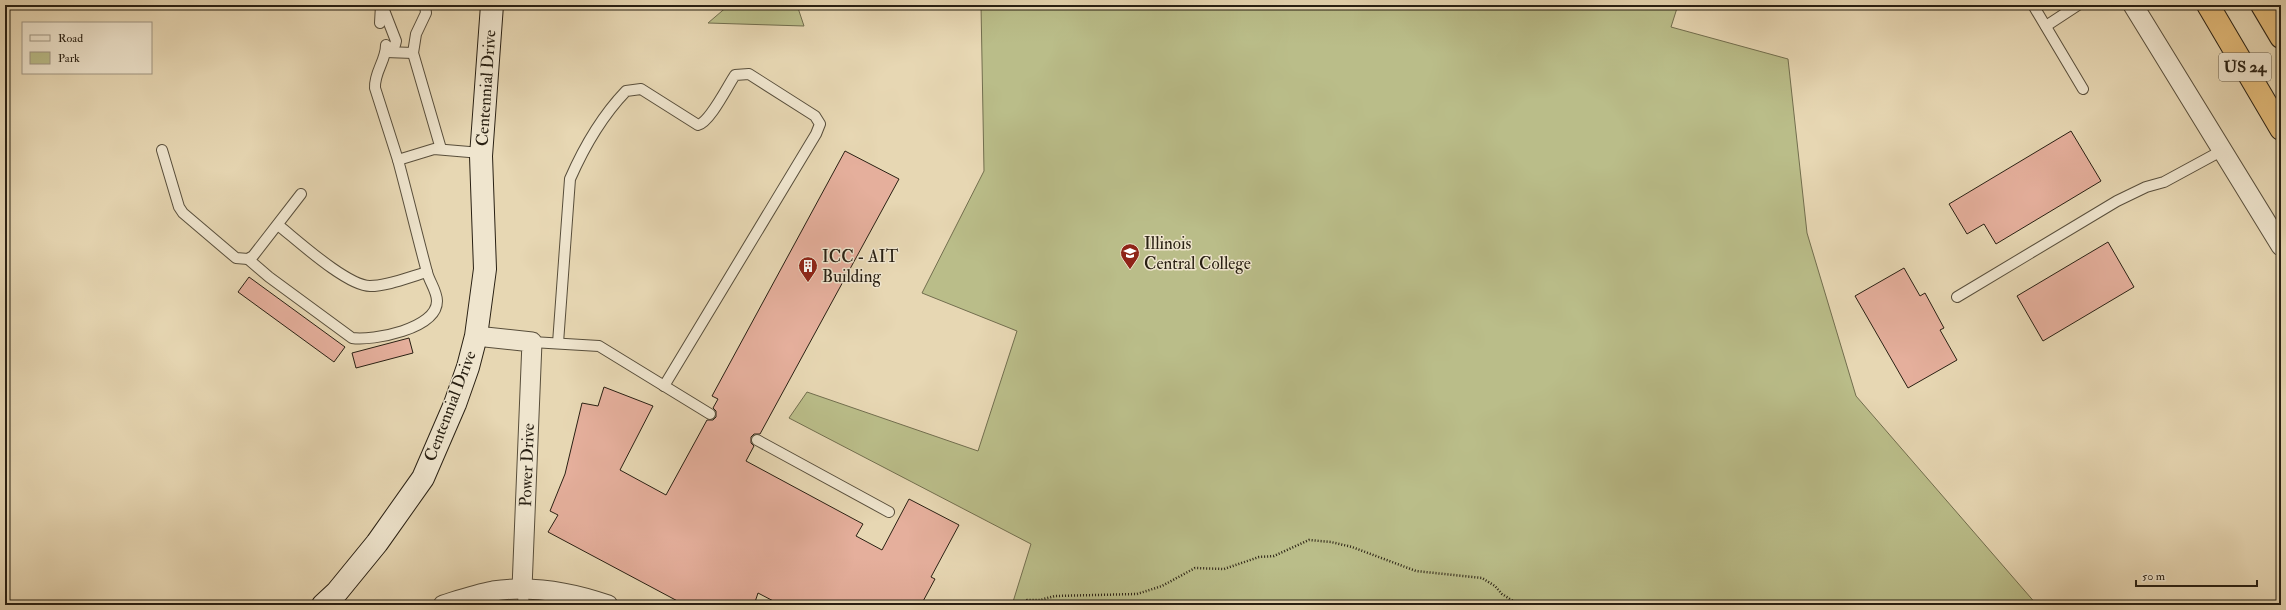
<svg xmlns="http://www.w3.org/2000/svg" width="2286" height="610" viewBox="0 0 2286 610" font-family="'IM FELL Double Pica',serif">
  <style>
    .green { fill: #babd89; stroke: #726e4e }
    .building { fill: #e5af9c; stroke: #292013 }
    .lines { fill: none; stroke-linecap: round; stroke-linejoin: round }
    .service-casing { stroke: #584e3b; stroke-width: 12 }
    .minor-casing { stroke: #584e3b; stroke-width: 21 }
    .secondary-casing { stroke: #292013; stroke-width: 24 }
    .trunk-casing { stroke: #292013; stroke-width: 24 }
    .path { stroke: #292013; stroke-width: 2.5; stroke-dasharray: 1 2; stroke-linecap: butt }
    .service { stroke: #efe5ce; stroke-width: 10 }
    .minor { stroke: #efe5ce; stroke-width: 19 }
    .secondary { stroke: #efe5ce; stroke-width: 22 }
    .trunk { stroke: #e4bc7a; stroke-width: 22 }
    .labels { text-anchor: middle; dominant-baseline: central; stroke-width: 3; stroke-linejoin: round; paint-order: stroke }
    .shield { fill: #efe5ce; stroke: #645b4b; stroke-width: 1 }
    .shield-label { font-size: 16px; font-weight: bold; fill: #292013 }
    .street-label { font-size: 17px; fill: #292013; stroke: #efe5ce }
    .poi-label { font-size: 17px; fill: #292013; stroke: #efe5ce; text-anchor: start }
  </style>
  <rect width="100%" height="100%" fill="#e7d7b3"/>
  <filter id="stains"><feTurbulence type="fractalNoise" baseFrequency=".005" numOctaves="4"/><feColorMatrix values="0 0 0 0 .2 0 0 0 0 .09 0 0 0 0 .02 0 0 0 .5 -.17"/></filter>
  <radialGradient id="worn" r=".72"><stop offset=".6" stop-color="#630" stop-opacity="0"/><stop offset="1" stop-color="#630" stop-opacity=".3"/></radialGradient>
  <g class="green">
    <polygon points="729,5 797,5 804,26 708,23"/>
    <polygon points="981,5 1678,5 1671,27 1788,59 1807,233 1856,396 2037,605 1012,605 1031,544 789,418 807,392 978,451 1017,331 922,293 984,171"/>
  </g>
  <g class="building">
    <polygon points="2071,131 2101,181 1996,244 1984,224 1967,234 1949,204"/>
    <polygon points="845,151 899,179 760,434 754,434 751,437 751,443 754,446 746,461 863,524 856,536 882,550 909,499 959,525 931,577 935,579 921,605 781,605 758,593 754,605 685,605 548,532 558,515 550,511 565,474 582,403 598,406 604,387 653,406 620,470 666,495 707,420 713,420 716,417 716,411 713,408 718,399 712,396"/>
    <polygon points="2108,242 2134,287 2043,341 2017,296"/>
    <polygon points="1904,268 1920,296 1925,293 1944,328 1940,330 1957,360 1908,388 1855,296"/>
    <polygon points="249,277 345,347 334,362 238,292"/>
    <polygon points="409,338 413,353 356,368 352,353"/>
  </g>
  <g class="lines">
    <g class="service-casing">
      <g id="service">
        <polyline points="382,5 396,41 395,45 386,52"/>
        <polyline points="425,5 426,13 416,34 413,53 441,149"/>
        <polyline points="2033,5 2083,89"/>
        <polyline points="380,23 381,5"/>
        <polyline points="2046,26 2078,5"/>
        <path d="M386 45C386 61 374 72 375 88L398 160"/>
        <polyline points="386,52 413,53"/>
        <polyline points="162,150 179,207 183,213 236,258 248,259 253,256 301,194"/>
        <path d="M278 225C297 240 347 286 370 286 388 286 409 277 427 272"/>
        <path d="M248 259 269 277 352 338C373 341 437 329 437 301 437 291 429 281 427 272 417 235 408 197 398 160L434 149 481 153"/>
        <polyline points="1957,297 2117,201 2146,187 2164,182 2223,150"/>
        <polyline points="532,342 599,346 710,414"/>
        <path d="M558 343 570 179C584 147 602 116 626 91L641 89 698 125C710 122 727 87 735 75L749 74 815 116 820 124 816 134 664 386"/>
        <polyline points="757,440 889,512"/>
        <polyline points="522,588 524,605"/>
      </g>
    </g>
    <g class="minor-casing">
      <g id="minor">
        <polyline points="2133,5 2281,246"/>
        <polyline points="476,336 532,342 522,588"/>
        <path d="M443 605C459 600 476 594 493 591 533 585 571 592 608 605"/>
      </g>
    </g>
    <g class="secondary-casing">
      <polyline id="secondary" points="323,605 337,592 377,543 423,478 455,404 468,367 476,336 485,269 481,156 492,5"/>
    </g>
    <g class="trunk-casing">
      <g id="trunk">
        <polyline points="2208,5 2281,129"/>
        <polyline points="2262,5 2281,37"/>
      </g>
    </g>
    <polyline class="path" points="1019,605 1027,600 1040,600 1055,596 1137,594 1162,586 1195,568 1224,569 1259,557 1274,556 1309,540 1331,542 1352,547 1416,571 1482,578 1495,586 1502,594 1516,603 1516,605"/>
    <use href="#service" class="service"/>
    <use href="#minor" class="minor"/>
    <use href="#secondary" class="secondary"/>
    <use href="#trunk" class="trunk"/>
  </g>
  <defs>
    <g id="university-pin" transform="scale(1)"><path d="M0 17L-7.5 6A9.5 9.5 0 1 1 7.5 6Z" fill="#8f2418" stroke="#efe5ce"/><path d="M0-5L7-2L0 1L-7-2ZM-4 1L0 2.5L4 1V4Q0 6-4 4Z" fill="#fff"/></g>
    <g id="building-pin" transform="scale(1)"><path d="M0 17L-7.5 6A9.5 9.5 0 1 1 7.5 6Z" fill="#8f2418" stroke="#efe5ce"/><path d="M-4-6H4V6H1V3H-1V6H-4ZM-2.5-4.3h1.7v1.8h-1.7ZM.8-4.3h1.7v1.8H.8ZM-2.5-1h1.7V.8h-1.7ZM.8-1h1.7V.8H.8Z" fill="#fff"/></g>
  </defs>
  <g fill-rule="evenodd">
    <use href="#university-pin" x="1130" y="253"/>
    <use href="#building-pin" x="808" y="266"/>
  </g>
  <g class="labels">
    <rect class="shield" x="2219" y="53" width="52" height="28" rx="3"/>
    <g class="shield-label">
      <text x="2245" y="67">US 24</text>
    </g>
    <g class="street-label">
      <text transform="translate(486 88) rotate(-86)">Centennial Drive</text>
      <text transform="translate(450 406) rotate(-69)">Centennial Drive</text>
      <text transform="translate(527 465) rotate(-88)">Power Drive</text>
    </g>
    <g class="poi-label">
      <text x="1144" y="243">Illinois<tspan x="1144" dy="20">Central College</tspan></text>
      <text x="822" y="256">ICC - AIT<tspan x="822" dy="20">Building</tspan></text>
    </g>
  </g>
  <rect width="2286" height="610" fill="none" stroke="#e7d7b3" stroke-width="20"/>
  <rect x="6" y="6" width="2274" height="598" fill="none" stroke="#292013" stroke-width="2"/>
  <rect x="10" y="10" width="2266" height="590" fill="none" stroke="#292013"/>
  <rect x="22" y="22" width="130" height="52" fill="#efe5ce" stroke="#a09683"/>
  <rect x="30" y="35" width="20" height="6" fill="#efe5ce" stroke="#a09683"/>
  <text x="58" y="42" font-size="12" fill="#292013">Road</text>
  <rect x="30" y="52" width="20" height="12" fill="#babd89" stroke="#a09683"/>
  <text x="58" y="62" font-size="12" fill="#292013">Park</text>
  <path d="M2136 580v6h121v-6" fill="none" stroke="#292013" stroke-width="2"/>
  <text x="2142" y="580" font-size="12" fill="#292013" stroke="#efe5ce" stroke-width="3" paint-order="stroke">50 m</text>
  <rect width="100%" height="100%" filter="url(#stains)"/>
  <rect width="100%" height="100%" fill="url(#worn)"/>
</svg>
